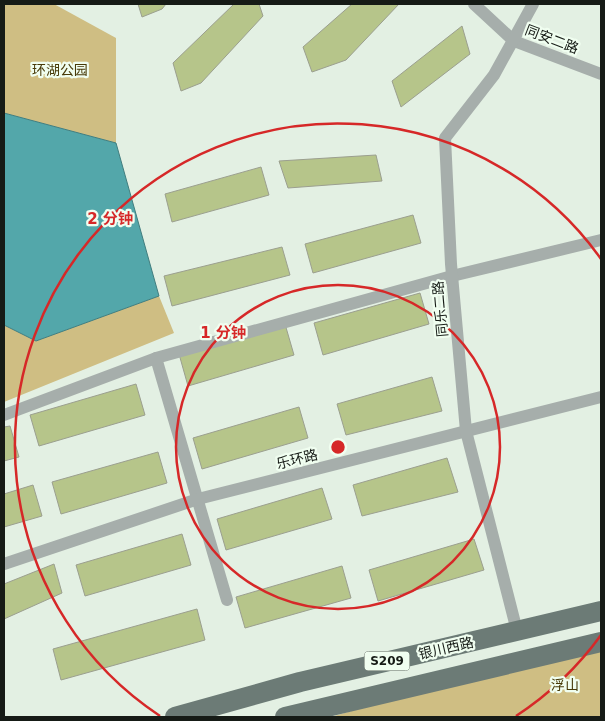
<svg xmlns="http://www.w3.org/2000/svg" width="605" height="721" viewBox="0 0 605 721" font-family="'DejaVu Sans','Noto Sans SC',sans-serif">
  <style>
    .green { fill: #cfbe83 }
    .water { fill: #53a7aa; stroke: #417d7e }
    .building { fill: #b6c58a; stroke: #9b9f8f }
    .lines { fill: none; stroke-linecap: round; stroke-linejoin: round }
    .minor { stroke: #a6aeab; stroke-width: 12 }
    .primary { stroke: #6c7b76; stroke-width: 20 }
    .ring { fill: none; stroke: #d62828; stroke-width: 2.5 }
    .labels { text-anchor: middle; dominant-baseline: central; stroke-width: 4.5; stroke-linejoin: round; paint-order: stroke }
    .shield { fill: #f0fef0; stroke: #575f57; stroke-width: 1 }
    .shield-label { font-size: 12px; font-weight: bold; fill: #161b16 }
    .street-label { font-size: 14px; fill: #161b16; stroke: #f0fef0 }
    .park-label { font-size: 14px; fill: #473a08; stroke: #f0fef0 }
    .centre { fill: #d62828; stroke: #f0fef0; stroke-width: 2.5 }
    .ring-label { font-size: 15px; text-anchor: middle; font-weight: bold; fill: #d62828; stroke: #f0fef0; stroke-width: 4.5; stroke-linejoin: round; paint-order: stroke }
  </style>
  <rect width="100%" height="100%" fill="#e3f0e3"/>
  <g class="green">
    <polygon points="4,4 54,4 116,38 116,143 4,113"/>
    <polygon points="159,296 174,333 4,402 4,325 36,341"/>
    <polygon points="601,642 601,717 331,717 521,661"/>
  </g>
  <polygon class="water" points="4,113 116,143 159,296 36,341 4,325"/>
  <g class="building">
    <polygon points="138,4 166,4 162,9 142,17"/>
    <polygon points="234,4 259,4 263,16 201,83 181,91 173,63"/>
    <polygon points="352,4 399,4 346,60 312,72 303,47"/>
    <polygon points="462,26 470,54 401,107 392,81"/>
    <polygon points="376,155 382,181 288,188 279,161"/>
    <polygon points="261,167 269,195 172,222 165,194"/>
    <polygon points="413,215 421,243 313,273 305,244"/>
    <polygon points="282,247 290,275 172,306 164,276"/>
    <polygon points="420,293 429,324 323,355 314,323"/>
    <polygon points="285,324 294,355 188,386 179,354"/>
    <polygon points="432,377 442,411 346,435 337,404"/>
    <polygon points="136,384 145,415 39,446 30,415"/>
    <polygon points="299,407 308,438 202,469 193,438"/>
    <polygon points="10,426 19,457 4,461 4,427"/>
    <polygon points="158,452 167,483 61,514 52,482"/>
    <polygon points="447,458 458,492 362,516 353,485"/>
    <polygon points="33,485 42,516 4,527 4,494"/>
    <polygon points="322,488 332,519 226,550 217,519"/>
    <polygon points="182,534 191,565 85,596 76,565"/>
    <polygon points="474,539 484,570 378,601 369,570"/>
    <polygon points="54,564 62,593 4,619 4,584"/>
    <polygon points="342,566 351,598 245,628 236,597"/>
    <polygon points="197,609 205,640 61,680 53,649"/>
  </g>
  <g class="lines">
    <g class="minor">
      <polyline points="474,4 514,41 601,74"/>
      <polyline points="156,358 227,600"/>
      <polyline points="4,415 156,358 452,276 601,240"/>
      <polyline points="4,564 198,499 601,397"/>
      <polyline points="517,631 466,431 451,264 445,138 494,75 533,4"/>
    </g>
    <g class="primary">
      <polyline points="175,717 300,682 601,611"/>
      <polyline points="285,717 601,642"/>
    </g>
  </g>
  <g class="ring">
    <circle cx="338" cy="447" r="162"/>
    <path d="M601 635A323 323 0 0 1 516 716M160 716A323 323 0 1 1 601 259"/>
  </g>
  <g class="labels">
    <rect class="shield" x="364.5" y="651.5" width="45" height="19" rx="4"/>
    <g class="shield-label">
      <text x="387" y="661">S209</text>
    </g>
    <g class="street-label">
      <text transform="translate(552 39) rotate(21)">同安二路</text>
      <text transform="translate(440 309) rotate(-95)">同乐二路</text>
      <text transform="translate(297 459) rotate(-14)">乐环路</text>
      <text transform="translate(446 648) rotate(-13)">银川西路</text>
    </g>
    <g class="park-label">
      <text x="60" y="70">环湖公园</text>
      <text x="565" y="685">浮山</text>
    </g>
  </g>
  <circle cx="338" cy="447" r="8" class="centre"/>
  <g class="ring-label">
    <text x="110" y="224">2 分钟</text>
    <text x="223" y="338">1 分钟</text>
  </g>
  <rect width="605" height="721" fill="none" stroke="#161b16" stroke-width="10"/>
</svg>
